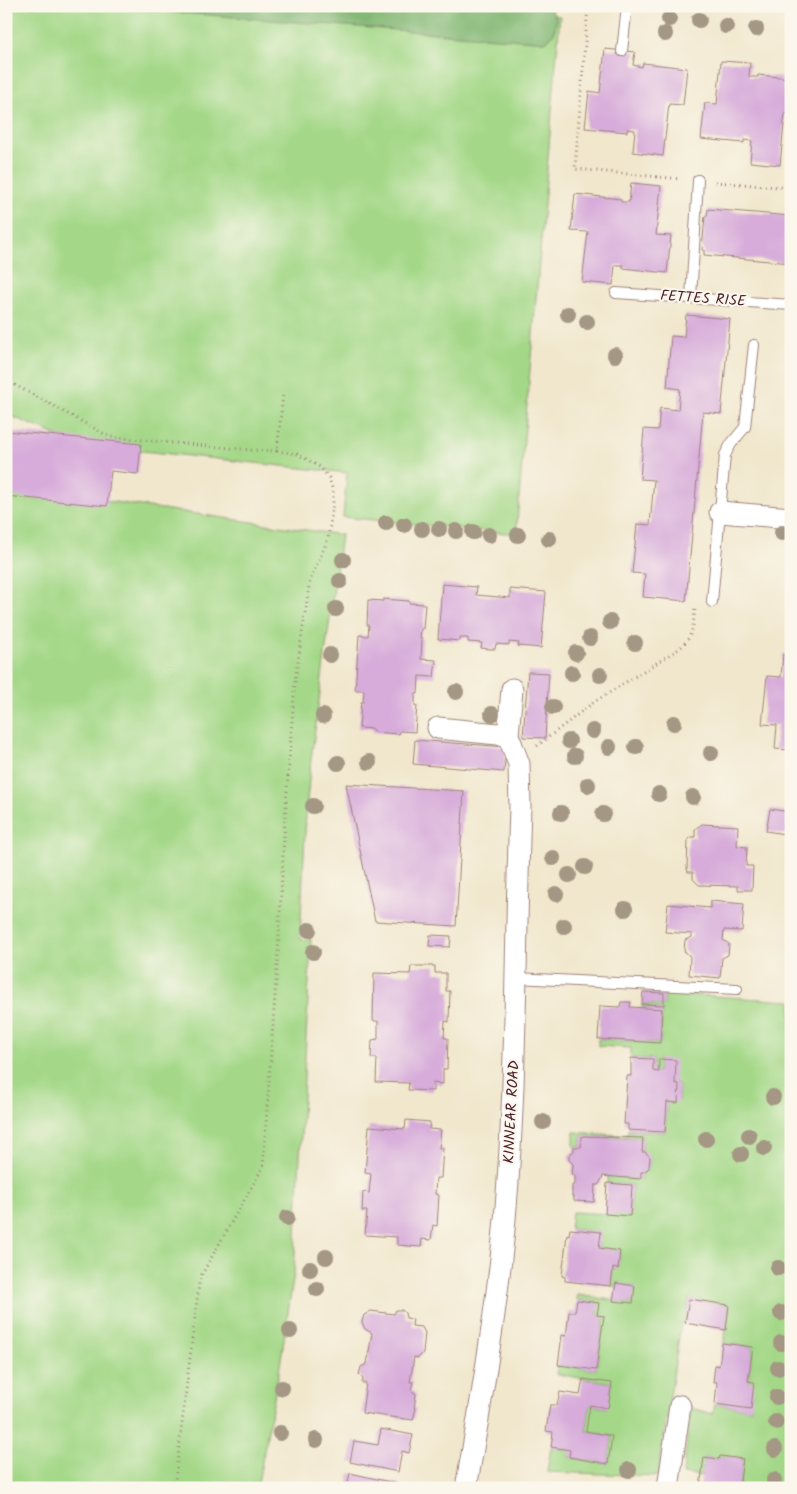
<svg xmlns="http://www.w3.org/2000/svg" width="797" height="1494" viewBox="0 0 797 1494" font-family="Kalam,sans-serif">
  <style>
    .green { fill: #a4d888; stroke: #777c5a }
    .forest { fill: #83b874; stroke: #666c50 }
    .building { fill: #d7acda }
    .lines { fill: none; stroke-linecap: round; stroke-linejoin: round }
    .lane-casing { stroke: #9e837c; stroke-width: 12 }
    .street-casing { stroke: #9e837c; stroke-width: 23 }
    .path { stroke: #9e837c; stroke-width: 3; stroke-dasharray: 1 4; stroke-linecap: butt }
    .lane { stroke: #fff; stroke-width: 10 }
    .street { stroke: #fff; stroke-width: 21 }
    .tree { fill: #a49783 }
    .labels { text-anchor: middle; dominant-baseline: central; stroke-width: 4.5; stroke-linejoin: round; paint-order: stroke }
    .street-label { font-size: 15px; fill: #4a1f2b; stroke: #fbf7ec }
  </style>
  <rect width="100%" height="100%" fill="#fbf7ec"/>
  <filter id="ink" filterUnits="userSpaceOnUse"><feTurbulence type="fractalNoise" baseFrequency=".02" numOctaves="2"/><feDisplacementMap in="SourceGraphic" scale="10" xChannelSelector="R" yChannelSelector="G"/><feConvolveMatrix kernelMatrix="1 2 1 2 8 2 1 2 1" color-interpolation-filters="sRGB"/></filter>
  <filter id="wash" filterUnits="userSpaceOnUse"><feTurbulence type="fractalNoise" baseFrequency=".0096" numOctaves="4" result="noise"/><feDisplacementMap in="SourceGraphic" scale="20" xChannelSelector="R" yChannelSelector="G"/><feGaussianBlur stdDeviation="1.12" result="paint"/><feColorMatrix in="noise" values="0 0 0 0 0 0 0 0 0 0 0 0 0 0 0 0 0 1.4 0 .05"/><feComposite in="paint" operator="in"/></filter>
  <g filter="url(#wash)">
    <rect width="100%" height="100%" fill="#f1e7cd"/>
    <g class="green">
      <polygon points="6,6 437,6 560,16 516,534 343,517 347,473 78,444 6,414"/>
      <polygon points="6,472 66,495 341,535 311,760 306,811 300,939 311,940 294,1273 279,1372 257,1488 6,1488"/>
      <polygon points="664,993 791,1001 791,1488 739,1488 743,1459 720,1456 719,1459 704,1457 702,1476 683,1474 691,1408 713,1414 715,1404 751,1409 748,1381 753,1347 724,1343 729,1306 689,1299 685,1323 681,1323 658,1476 547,1472 551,1447 570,1450 569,1457 608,1464 612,1436 586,1431 590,1405 607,1408 612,1383 556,1374 558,1365 596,1370 604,1317 597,1315 598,1303 577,1300 577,1295 632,1303 635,1286 616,1283 615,1287 611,1286 613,1268 618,1268 620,1251 599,1248 600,1232 570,1229 572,1212 630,1215 632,1185 607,1183 608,1176 641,1179 641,1172 644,1172 649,1167 650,1157 642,1152 643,1138 582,1136 581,1147 574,1147 574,1132 627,1136 628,1130 665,1132 667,1102 678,1102 679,1084 675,1083 659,1059 659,1072 653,1071 653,1059 631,1058 631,1048 598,1046 598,1039 660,1043 662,1009 642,1007 642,1004 664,1005"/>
    </g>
    <polygon class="forest" points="96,6 549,6 557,19 554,33 546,42"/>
    <g id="blocks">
      <g class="building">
        <polygon points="605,49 635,52 633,65 642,67 643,63 687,68 683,105 669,104 663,156 633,152 635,130 627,129 627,132 585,128 589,91 600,93"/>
        <polygon points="721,61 750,63 749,77 758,77 758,75 791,78 791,114 785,113 780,165 750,162 752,141 744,140 744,143 701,139 705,103 717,104"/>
        <polygon points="631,183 661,186 656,235 671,236 667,273 623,268 623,265 615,265 613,285 582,282 588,232 571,231 575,194 621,199 621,202 629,202"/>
        <polygon points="708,209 791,216 791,263 704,255 704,250 702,250 705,216 707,216"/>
        <polygon points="686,315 730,319 721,414 703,412 686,601 643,597 645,574 632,573 637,524 650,525 654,480 640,479 644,429 658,430 660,408 678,410 680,389 667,387 671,336 684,337"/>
        <polygon points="6,431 141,444 138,474 111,471 107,506 6,496"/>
        <polygon points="442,584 477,587 476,595 510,598 510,589 546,592 541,648 518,646 519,643 509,642 509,645 496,644 495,649 488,649 481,648 482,643 468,642 468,638 460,638 460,641 438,639"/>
        <polygon points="383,599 409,601 409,603 425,604 423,629 421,629 420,639 422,639 421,659 436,660 434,677 419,676 418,694 415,694 415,706 417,706 415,732 400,731 399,734 373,732 373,729 359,728 361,702 363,702 364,690 355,690 359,635 368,636 369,625 367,625 368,600 383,601"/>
        <polygon points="783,654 791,655 791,750 775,749 777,725 762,724 767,676 781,677"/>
        <polygon points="528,672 549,673 545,738 523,737"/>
        <polygon points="415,740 506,747 504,772 413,764"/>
        <polygon points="346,784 464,791 456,926 375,921"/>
        <polygon points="770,809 791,812 791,835 766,831"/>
        <polygon points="702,824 738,826 737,846 747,847 746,866 753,866 752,890 738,890 738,886 699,885 693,879 693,872 688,872 687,869 688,839 690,837 695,837 695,829"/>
        <polygon points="710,901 744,904 742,931 724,930 723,940 729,944 728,955 722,958 720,978 689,975 690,956 684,951 685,940 692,937 692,934 665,932 668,904 710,908"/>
        <polygon points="430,935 451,936 450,947 429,946"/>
        <polygon points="411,966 435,966 435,973 446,973 446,991 450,991 449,1022 445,1021 444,1038 448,1038 447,1069 443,1069 443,1084 433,1083 433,1091 408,1090 409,1083 376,1082 377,1058 371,1058 372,1040 378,1039 378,1021 373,1021 374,973 410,974"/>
        <polygon points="643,992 664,993 664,1005 642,1004"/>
        <polygon points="621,1002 631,1002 630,1007 662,1009 660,1043 598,1039 600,1006 620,1007"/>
        <polygon points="631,1058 653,1059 653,1071 659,1072 659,1059 676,1060 675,1083 679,1084 678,1103 667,1102 665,1132 628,1130 628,1124 624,1124 627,1076 631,1076"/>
        <polygon points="406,1120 430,1122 429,1129 441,1130 439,1148 443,1148 441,1178 436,1178 435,1194 439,1195 437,1226 433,1225 431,1240 422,1239 421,1247 397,1245 397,1237 365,1235 367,1211 362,1211 363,1192 369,1193 371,1174 365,1173 369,1126 405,1129"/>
        <polygon points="582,1136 643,1138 642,1152 645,1152 650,1157 649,1168 644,1172 641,1172 641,1179 603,1176 602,1179 598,1185 595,1185 594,1202 574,1201 574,1197 572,1196 572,1185 575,1185 575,1175 572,1175 573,1164 569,1160 569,1155 574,1151 574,1147 581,1147"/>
        <polygon points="607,1183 632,1185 630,1216 605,1214"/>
        <polygon points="570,1229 601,1232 599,1248 620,1251 618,1269 613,1268 611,1286 565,1281 565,1277 562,1276 567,1234 569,1235"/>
        <polygon points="616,1283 635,1286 633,1303 613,1301"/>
        <polygon points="689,1299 729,1305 726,1330 685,1323"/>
        <polygon points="577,1300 599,1303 597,1315 604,1316 596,1370 558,1365 562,1335 566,1336 569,1312 575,1312"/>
        <polygon points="396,1310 402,1310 405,1313 406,1318 413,1319 412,1326 422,1327 425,1333 423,1353 418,1358 414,1357 410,1382 413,1382 411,1390 416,1394 414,1408 416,1408 413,1420 362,1413 366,1383 362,1383 363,1379 359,1375 361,1367 367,1364 372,1333 365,1329 362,1322 363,1318 364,1315 371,1311 394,1314"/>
        <polygon points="722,1343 753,1347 748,1381 754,1382 751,1409 715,1404 717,1382 713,1382 715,1365 719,1366"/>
        <polygon points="583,1379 612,1383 608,1408 590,1405 586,1431 612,1436 608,1464 569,1457 570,1450 551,1447 553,1432 546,1431 550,1405 557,1405 560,1392 580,1395"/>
        <polygon points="381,1429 413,1435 409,1453 402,1451 398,1472 350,1462 354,1441 378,1445"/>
        <polygon points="720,1456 743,1459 739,1488 700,1488 704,1457 719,1459"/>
        <polygon points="350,1473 399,1484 398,1488 347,1488"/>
      </g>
    </g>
  </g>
  <g filter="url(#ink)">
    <use href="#blocks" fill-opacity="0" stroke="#9e837c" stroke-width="1"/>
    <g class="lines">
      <g class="lane-casing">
        <g id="lane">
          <polyline points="622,51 627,6"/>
          <polyline points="616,293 791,305"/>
          <polyline points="691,298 698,180"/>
          <polyline points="712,602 725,455 731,444 745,427 754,345"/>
          <polyline points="516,978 737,989"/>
        </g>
      </g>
      <g class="street-casing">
        <g id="street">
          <polyline points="720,512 791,518"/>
          <polyline points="438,728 508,735"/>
          <path d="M466 1488C482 1399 497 1309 505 1219 517 1082 515 945 520 808L519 764 508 735 512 689"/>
          <polyline points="668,1488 680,1406"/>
        </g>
      </g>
      <g class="path">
        <polyline points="588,6 575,169 681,179"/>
        <polyline points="715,182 791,188"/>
        <polyline points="6,380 110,437 251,450 277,451"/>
        <path d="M537 746 594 702 679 649C694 635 693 627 695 607"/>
        <polyline points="174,1488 199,1284 202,1274 263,1167 278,953 285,817 295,681 310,580 328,539 333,504 333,491 329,478 320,467 297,454 277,451 283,395"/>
      </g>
      <use href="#lane" class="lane"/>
      <use href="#street" class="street"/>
    </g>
    <g class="tree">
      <circle cx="669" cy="19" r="8"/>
      <circle cx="699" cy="20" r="8"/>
      <circle cx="726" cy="26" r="8"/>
      <circle cx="756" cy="29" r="8"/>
      <circle cx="665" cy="34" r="8"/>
      <circle cx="568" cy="314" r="8"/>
      <circle cx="587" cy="322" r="8"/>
      <circle cx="615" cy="355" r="8"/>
      <circle cx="386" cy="523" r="8"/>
      <circle cx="404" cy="525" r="8"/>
      <circle cx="422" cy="529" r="8"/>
      <circle cx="439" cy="529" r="8"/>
      <circle cx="456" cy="531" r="8"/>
      <circle cx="473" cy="532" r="8"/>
      <circle cx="782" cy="533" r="8"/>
      <circle cx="489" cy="535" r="8"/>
      <circle cx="518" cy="535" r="8"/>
      <circle cx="549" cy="539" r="8"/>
      <circle cx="343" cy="560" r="8"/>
      <circle cx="340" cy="581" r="8"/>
      <circle cx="336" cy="609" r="8"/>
      <circle cx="610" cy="622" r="8"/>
      <circle cx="590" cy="638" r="8"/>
      <circle cx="635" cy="643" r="8"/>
      <circle cx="576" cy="653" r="8"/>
      <circle cx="330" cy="655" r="8"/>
      <circle cx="572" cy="673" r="8"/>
      <circle cx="600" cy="675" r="8"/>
      <circle cx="456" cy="692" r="8"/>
      <circle cx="553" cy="707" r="8"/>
      <circle cx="492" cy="714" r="8"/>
      <circle cx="323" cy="716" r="8"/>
      <circle cx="674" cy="723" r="8"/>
      <circle cx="593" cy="731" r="8"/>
      <circle cx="569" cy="741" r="8"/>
      <circle cx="609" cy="747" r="8"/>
      <circle cx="636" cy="747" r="8"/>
      <circle cx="711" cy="753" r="8"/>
      <circle cx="575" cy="756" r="8"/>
      <circle cx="369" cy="762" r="8"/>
      <circle cx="338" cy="763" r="8"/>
      <circle cx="588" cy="785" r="8"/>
      <circle cx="659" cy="794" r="8"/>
      <circle cx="693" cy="797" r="8"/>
      <circle cx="313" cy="806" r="8"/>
      <circle cx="561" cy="813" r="8"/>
      <circle cx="603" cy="814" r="8"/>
      <circle cx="553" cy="858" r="8"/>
      <circle cx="585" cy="867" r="8"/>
      <circle cx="569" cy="875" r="8"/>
      <circle cx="556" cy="894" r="8"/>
      <circle cx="625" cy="909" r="8"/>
      <circle cx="564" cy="926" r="8"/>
      <circle cx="309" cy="930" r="8"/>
      <circle cx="313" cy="952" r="8"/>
      <circle cx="773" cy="1097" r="8"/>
      <circle cx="543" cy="1122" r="8"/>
      <circle cx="749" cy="1136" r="8"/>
      <circle cx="706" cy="1139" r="8"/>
      <circle cx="764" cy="1148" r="8"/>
      <circle cx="741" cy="1154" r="8"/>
      <circle cx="287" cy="1218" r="8"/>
      <circle cx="326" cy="1257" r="8"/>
      <circle cx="778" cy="1268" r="8"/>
      <circle cx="310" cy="1269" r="8"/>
      <circle cx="317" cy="1289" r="8"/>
      <circle cx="781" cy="1313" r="8"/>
      <circle cx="290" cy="1331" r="8"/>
      <circle cx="781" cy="1343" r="8"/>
      <circle cx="778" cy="1368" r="8"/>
      <circle cx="282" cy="1388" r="8"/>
      <circle cx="777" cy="1397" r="8"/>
      <circle cx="776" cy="1422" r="8"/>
      <circle cx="280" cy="1433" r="8"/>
      <circle cx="316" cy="1440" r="8"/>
      <circle cx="775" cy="1449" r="8"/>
      <circle cx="629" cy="1470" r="8"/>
      <circle cx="774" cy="1480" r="8"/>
    </g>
  </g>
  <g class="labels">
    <g class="street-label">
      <text transform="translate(703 299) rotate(4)">FETTES RISE</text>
      <text transform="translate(512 1112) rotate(-87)">KINNEAR ROAD</text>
    </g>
  </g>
  <rect width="797" height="1494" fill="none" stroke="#fbf7ec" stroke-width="25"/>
</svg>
